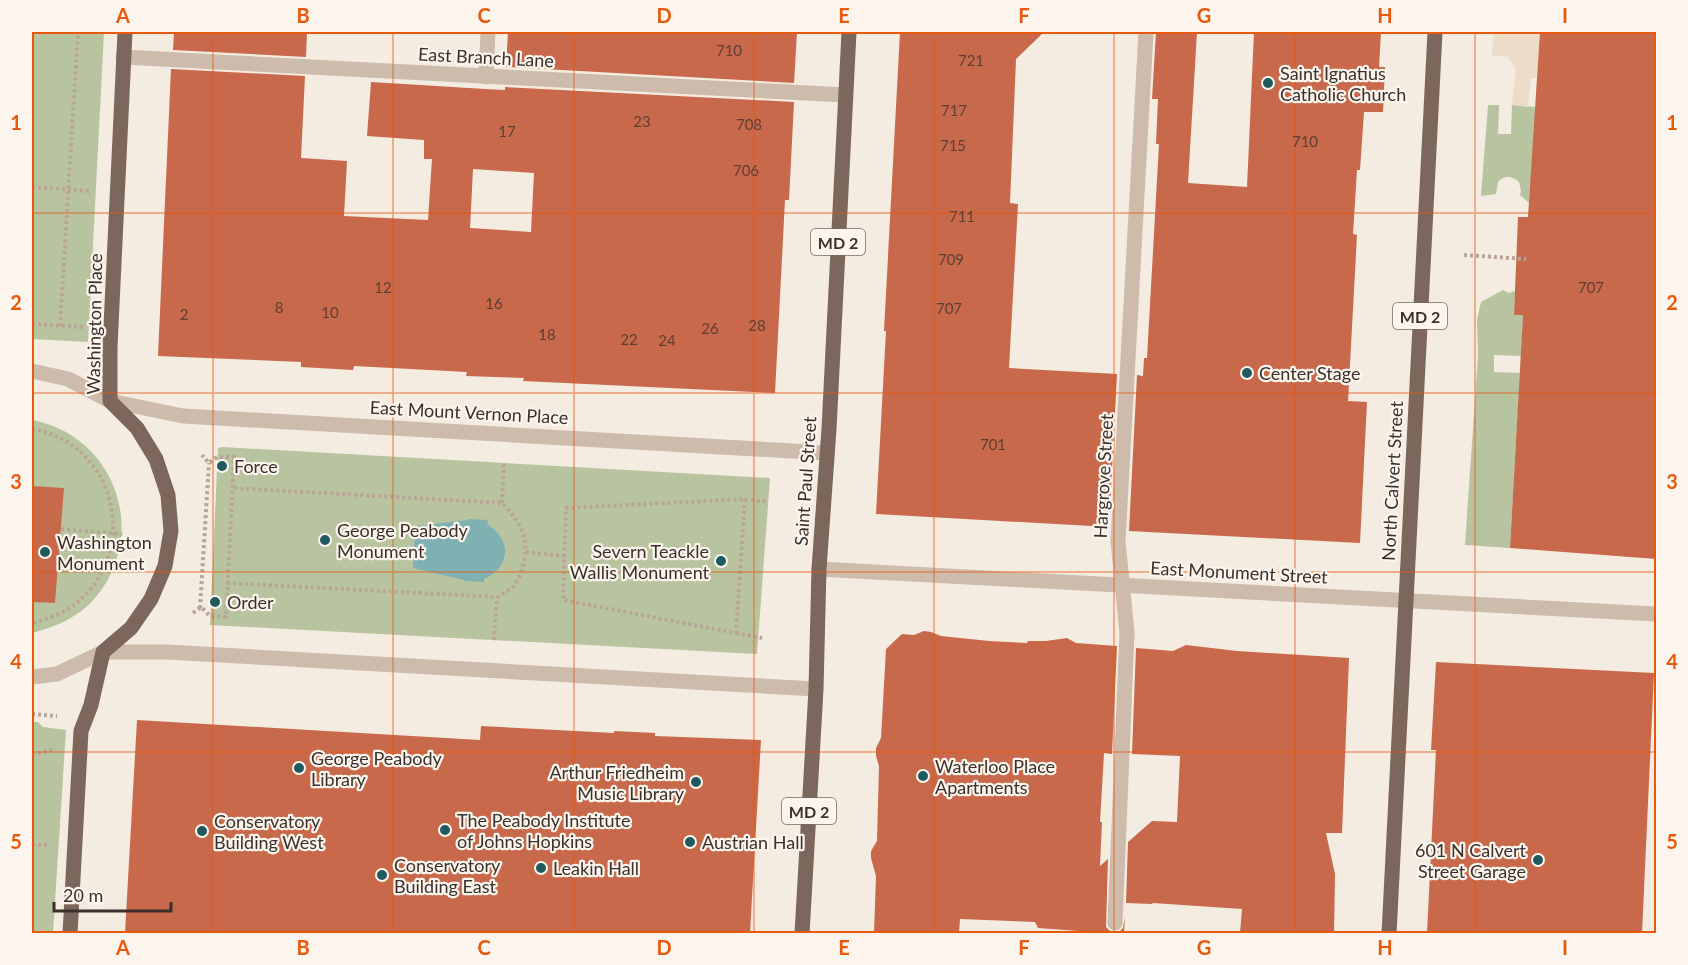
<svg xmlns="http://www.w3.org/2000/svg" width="1688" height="965" viewBox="0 0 1688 965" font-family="Lato,sans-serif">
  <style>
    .green { fill: #b8c4a0 }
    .plaza { fill: #ecdcc8 }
    .water { fill: #7fb0b2 }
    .building { fill: #c8694b; fill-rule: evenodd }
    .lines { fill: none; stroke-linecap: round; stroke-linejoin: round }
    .path { stroke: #b9a596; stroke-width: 4; stroke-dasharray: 3 3; stroke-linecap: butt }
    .minor { stroke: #cdbbac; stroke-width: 15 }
    .major { stroke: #7d675c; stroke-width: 15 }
    .grid { fill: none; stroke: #e8590c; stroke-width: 1.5; stroke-opacity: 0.55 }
    .poi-dot { fill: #1f5a5e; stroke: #fbf5ee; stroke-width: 2 }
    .labels { text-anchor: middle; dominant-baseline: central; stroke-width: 4.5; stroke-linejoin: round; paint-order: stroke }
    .number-label { font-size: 15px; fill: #5e3e33 }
    .shield { fill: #fbf5ee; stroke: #756b66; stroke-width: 1.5 }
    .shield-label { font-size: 16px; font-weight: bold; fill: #3b302b }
    .street-label { font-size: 18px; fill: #3b302b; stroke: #fbf5ee }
    .poi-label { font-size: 18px; fill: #3b302b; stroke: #fbf5ee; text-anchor: start }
    .neatline { fill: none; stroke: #e8590c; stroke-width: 2 }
    .grid-label { font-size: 20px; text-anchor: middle; font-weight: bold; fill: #e8590c }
  </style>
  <rect width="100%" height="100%" fill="#f4ebe1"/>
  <g class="green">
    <polygon points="32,32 104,32 88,342 32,339"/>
    <path d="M1488 105H1499L1498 134H1511L1512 105 1536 107 1529 203 1520 195 1521 191 1519 182C1512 176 1504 175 1498 182L1496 194 1481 196Z"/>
    <polygon points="1503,290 1509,293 1515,291 1514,315 1523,315 1521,356 1494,355 1494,372 1520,373 1510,548 1465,545 1478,355 1477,320 1481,302"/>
    <path d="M32 420C115 435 150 534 95 598 79 617 55 627 32 633Z"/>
    <polygon points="222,447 770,478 757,654 210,625 218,448"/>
    <polygon points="32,722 38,722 43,727 66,730 53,933 32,933"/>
  </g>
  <polygon class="plaza" points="1494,32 1540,32 1537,78 1531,78 1528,107 1512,105 1516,68 1507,57 1492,55"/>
  <path class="water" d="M468 519 488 520 487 524C512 539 511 567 484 579V582L465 581 464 580 413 568 415 526 468 520Z"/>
  <g class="building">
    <polygon points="174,32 307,32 306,57 173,50"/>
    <polygon points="508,32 797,32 794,83 506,67"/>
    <polygon points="900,32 1044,32 1016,59 1010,203 1018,204 1009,368 1117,374 1109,527 876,514 886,331 884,331"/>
    <polygon points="1156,32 1197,32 1188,183 1247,187 1254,32 1381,32 1379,67 1385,67 1383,112 1364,112 1360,170 1357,170 1353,234 1357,235 1348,401 1367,402 1360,543 1129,531 1137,375 1143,376 1144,358 1147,358 1159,144 1156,144 1158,99 1152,99"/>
    <polygon points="1540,32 1656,32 1656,559 1510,548 1523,315 1514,315 1518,217 1528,217"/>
    <path d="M171 69 305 76 301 158 347 161 344 216 428 220 432 159H424V140L367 136 371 82 485 89 505 90V87L794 102 789 200H785L775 393 523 381 524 378 466 376 467 372 354 366 353 370 301 367V362L158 356ZM473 169 534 173 531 232 470 228Z"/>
    <polygon points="32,486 64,488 55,603 32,602"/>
    <polygon points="924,631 931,632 941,636 989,641 1027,643 1028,641 1046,641 1067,638 1076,643 1117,646 1112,754 1104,753 1100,822 1102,822 1100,866 1108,859 1106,927 1110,931 1119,932 1123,928 1125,917 1124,933 1092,933 1092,932 1038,928 1035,922 960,919 959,933 874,933 876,876 871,858 871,851 877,841 879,766 876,756 876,748 881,738 886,649 902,634 914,635"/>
    <polygon points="1186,645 1237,651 1349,658 1342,833 1326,833 1335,874 1334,933 1240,933 1242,909 1153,903 1152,904 1126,903 1128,842 1152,821 1177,822 1180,756 1132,754 1136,648 1173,651"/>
    <polygon points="1436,662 1654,673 1642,933 1427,933 1436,750 1431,750"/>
    <polygon points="137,720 480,740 481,726 614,733 614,731 655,733 655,736 761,740 750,933 125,933"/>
  </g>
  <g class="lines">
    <g class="path">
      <polyline points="1489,32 1494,32"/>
      <polyline points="32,187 91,191"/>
      <polyline points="1464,255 1526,259"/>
      <polyline points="32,324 83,327 83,328"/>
      <polyline points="60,326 78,32"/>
      <path d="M32 429C121 444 143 563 66 610 55 617 43 620 32 623"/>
      <polygon points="745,499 736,633 563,600 566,508"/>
      <polyline points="745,499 768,502"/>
      <polyline points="502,503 504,463"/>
      <polyline points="61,529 122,534"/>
      <polyline points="526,552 564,556"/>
      <path d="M227 583 497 597C502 594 508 591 513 587 517 582 522 572 523 566 530 536 521 524 502 503L232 488"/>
      <polyline points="200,608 209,463"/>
      <polyline points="193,613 201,607 210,616 226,617 234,457 217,457 209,463 202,455"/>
      <polyline points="736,633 762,638"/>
      <polyline points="494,640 497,597"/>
      <polyline points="32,714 57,716"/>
      <polyline points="32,755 54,749"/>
      <polyline points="32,845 49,845"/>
    </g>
    <g class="minor">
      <polyline points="123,57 845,95"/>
      <polyline points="486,77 488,32"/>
      <polyline points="32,371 68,379 110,401 183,416 827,453"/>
      <polyline points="819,569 1656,614"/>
      <polyline points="32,677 57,674 103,652 167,652 816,689"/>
      <polyline points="1115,923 1127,633 1118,541 1146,32"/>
    </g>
    <g class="major">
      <polyline points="70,934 81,731 91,705 103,652 131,628 151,599 165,566 171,531 168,495 156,459 137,428 110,401 110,347 125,32"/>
      <polyline points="802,934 816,689 819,569 829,429 849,32"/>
      <polyline points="1389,934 1435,32"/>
    </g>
  </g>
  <path class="grid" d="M213 32V934M393 32V934M574 32V934M754 32V934M934 32V934M1114 32V934M1295 32V934M1475 32V934M32 213H1656M32 393H1656M32 572H1656M32 752H1656"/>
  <g class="poi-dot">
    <circle cx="1268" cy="83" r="6"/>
    <circle cx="1247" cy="373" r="6"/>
    <circle cx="222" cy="466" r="6"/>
    <circle cx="325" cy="540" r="6"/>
    <circle cx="45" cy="552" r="6"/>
    <circle cx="721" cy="561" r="6"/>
    <circle cx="215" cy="602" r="6"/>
    <circle cx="299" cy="768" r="6"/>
    <circle cx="923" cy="776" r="6"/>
    <circle cx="696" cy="782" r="6"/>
    <circle cx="445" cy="830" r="6"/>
    <circle cx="202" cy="831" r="6"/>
    <circle cx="690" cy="842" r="6"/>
    <circle cx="1538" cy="860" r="6"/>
    <circle cx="541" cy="868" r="6"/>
    <circle cx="382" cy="875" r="6"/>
  </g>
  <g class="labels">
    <g class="number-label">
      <text x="729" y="50">710</text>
      <text x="971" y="60">721</text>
      <text x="954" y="110">717</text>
      <text x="642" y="121">23</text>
      <text x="749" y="124">708</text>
      <text x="507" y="131">17</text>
      <text x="1305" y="141">710</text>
      <text x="953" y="145">715</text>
      <text x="746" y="170">706</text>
      <text x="962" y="216">711</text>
      <text x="951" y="259">709</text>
      <text x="383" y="287">12</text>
      <text x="1591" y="287">707</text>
      <text x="494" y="303">16</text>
      <text x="279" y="307">8</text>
      <text x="949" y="308">707</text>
      <text x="330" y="312">10</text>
      <text x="184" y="314">2</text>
      <text x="757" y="325">28</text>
      <text x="710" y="328">26</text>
      <text x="547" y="334">18</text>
      <text x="629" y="339">22</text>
      <text x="667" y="340">24</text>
      <text x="993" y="444">701</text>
    </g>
    <g class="shield">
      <rect x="811" y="229" width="54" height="26" rx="4.5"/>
      <rect x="1393" y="303" width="54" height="26" rx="4.5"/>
      <rect x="782" y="798" width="54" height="26" rx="4.5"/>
    </g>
    <g class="shield-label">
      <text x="838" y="242">MD 2</text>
      <text x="1420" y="316">MD 2</text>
      <text x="809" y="811">MD 2</text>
    </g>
    <g class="street-label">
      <text transform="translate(486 57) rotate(3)">East Branch Lane</text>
      <text transform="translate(94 324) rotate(-89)">Washington Place</text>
      <text transform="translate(469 412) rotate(3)">East Mount Vernon Place</text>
      <text transform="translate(1103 476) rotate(-87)">Hargrove Street</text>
      <text transform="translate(805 481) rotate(-86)">Saint Paul Street</text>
      <text transform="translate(1392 481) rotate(-87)">North Calvert Street</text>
      <text transform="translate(1239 572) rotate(3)">East Monument Street</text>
    </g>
    <g class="poi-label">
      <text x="1280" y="73">Saint Ignatius<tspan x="1280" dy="21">Catholic Church</tspan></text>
      <text x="1259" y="373">Center Stage</text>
      <text x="234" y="466">Force</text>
      <text x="337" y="530">George Peabody<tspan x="337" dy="21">Monument</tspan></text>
      <text x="57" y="542">Washington<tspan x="57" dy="21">Monument</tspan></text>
      <text x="709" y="551" text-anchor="end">Severn Teackle<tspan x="709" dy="21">Wallis Monument</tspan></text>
      <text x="227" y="602">Order</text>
      <text x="311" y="758">George Peabody<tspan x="311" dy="21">Library</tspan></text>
      <text x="935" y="766">Waterloo Place<tspan x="935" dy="21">Apartments</tspan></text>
      <text x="684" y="772" text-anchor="end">Arthur Friedheim<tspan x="684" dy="21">Music Library</tspan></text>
      <text x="457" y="820">The Peabody Institute<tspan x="457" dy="21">of Johns Hopkins</tspan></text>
      <text x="214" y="821">Conservatory<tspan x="214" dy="21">Building West</tspan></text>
      <text x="702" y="842">Austrian Hall</text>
      <text x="1526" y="850" text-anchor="end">601 N Calvert<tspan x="1526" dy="21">Street Garage</tspan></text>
      <text x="394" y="865">Conservatory<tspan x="394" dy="21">Building East</tspan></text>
      <text x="553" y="868">Leakin Hall</text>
    </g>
  </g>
  <rect width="1688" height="965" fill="none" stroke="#fbf5ee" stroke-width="66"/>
  <path d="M54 902v9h117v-9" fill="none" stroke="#3b302b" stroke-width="3"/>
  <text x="63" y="902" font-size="18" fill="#3b302b" stroke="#fbf5ee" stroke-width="4.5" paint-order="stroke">20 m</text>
  <rect x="33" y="33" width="1622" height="899" class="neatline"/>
  <g class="grid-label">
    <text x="123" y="23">A</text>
    <text x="303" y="23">B</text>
    <text x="484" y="23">C</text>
    <text x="664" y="23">D</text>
    <text x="844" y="23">E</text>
    <text x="1024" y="23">F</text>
    <text x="1204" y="23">G</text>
    <text x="1385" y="23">H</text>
    <text x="1565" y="23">I</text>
    <text x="16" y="130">1</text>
    <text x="1672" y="130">1</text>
    <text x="16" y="310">2</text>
    <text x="1672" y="310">2</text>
    <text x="16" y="489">3</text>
    <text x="1672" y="489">3</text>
    <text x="16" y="669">4</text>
    <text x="1672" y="669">4</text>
    <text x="16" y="849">5</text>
    <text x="1672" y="849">5</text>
    <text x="123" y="955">A</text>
    <text x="303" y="955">B</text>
    <text x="484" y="955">C</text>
    <text x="664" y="955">D</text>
    <text x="844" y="955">E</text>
    <text x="1024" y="955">F</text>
    <text x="1204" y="955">G</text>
    <text x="1385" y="955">H</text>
    <text x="1565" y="955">I</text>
  </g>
</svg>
